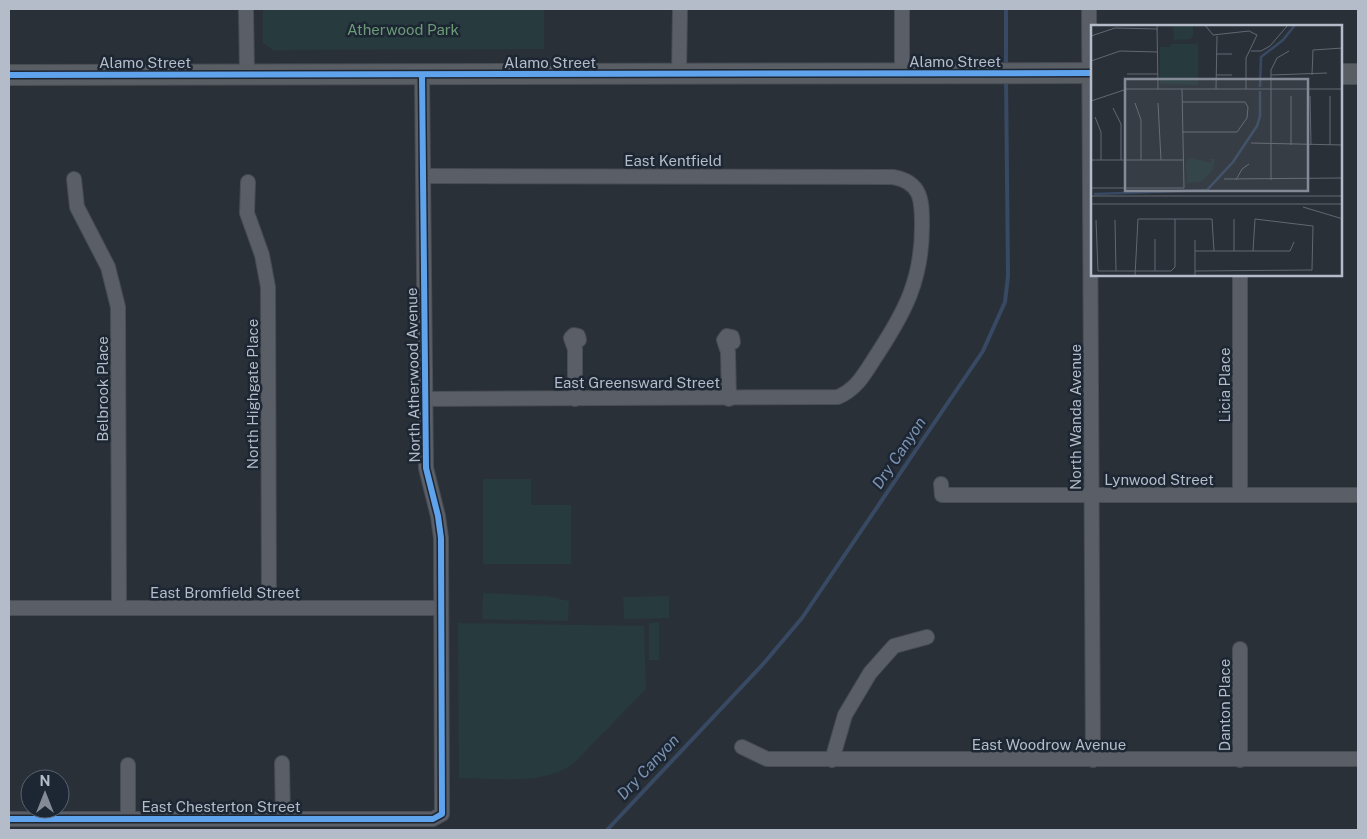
<svg xmlns="http://www.w3.org/2000/svg" width="1367" height="839" viewBox="0 0 1367 839" font-family="'Public Sans',sans-serif">
  <style>
    .green { fill: #273a3e }
    .lines { fill: none; stroke-linecap: round; stroke-linejoin: round }
    .stream { stroke: #384963; stroke-width: 4 }
    .minor-casing { stroke: #484c53; stroke-width: 16 }
    .secondary-casing { stroke: #484c53; stroke-width: 22 }
    .minor { stroke: #5a5e66; stroke-width: 14 }
    .secondary { stroke: #595d64; stroke-width: 20 }
    .cycleway-casing { stroke: #1d2633; stroke-width: 9 }
    .cycleway { stroke: #60a3ed; stroke-width: 6 }
    .labels { text-anchor: middle; dominant-baseline: central; stroke-width: 5; stroke-linejoin: round; paint-order: stroke }
    .park-label { font-size: 15px; fill: #6b9a76; stroke: #1d2633 }
    .street-label { font-size: 15px; fill: #b4bcc9; stroke: #1d2633 }
    .water-label { font-size: 16px; font-style: italic; fill: #7c92b1; stroke: #1d2633 }
    .inset-river { fill: none; stroke: #384963; stroke-width: 2.5 }
    .inset-road { fill: none; stroke: #616872; stroke-width: 1 }
    .view { fill: #848b96; fill-opacity: 0.15; stroke: #848b96; stroke-width: 2.5 }
    .inset-edge { fill: none; stroke: #b4bcc9; stroke-width: 2.5 }
  </style>
  <rect width="100%" height="100%" fill="#2a3038"/>
  <g class="green">
    <polygon points="263,9 544,9 544,49 273,50 263,43"/>
    <polygon points="483,479 531,479 531,505 571,505 571,564 483,564"/>
    <polygon points="483,593 547,596 569,601 568,621 482,619"/>
    <polygon points="669,596 669,618 624,619 623,597"/>
    <polygon points="659,622 659,660 649,660 649,623"/>
    <path d="M458 623 644 626 646 689 573 764C541 786 495 778 459 778Z"/>
  </g>
  <g class="lines">
    <g class="stream">
      <polyline points="1006,66 1006,9"/>
      <polyline points="607,830 764,663 802,618 983,351 1005,302 1008,276 1006,78"/>
    </g>
    <g class="minor-casing">
      <g id="minor">
        <polyline points="246,9 247,74"/>
        <polyline points="1089,9 1093,760"/>
        <polyline points="679,74 680,9"/>
        <polyline points="902,74 902,9"/>
        <path d="M424 176 893 177C922 182 922 201 922 226 922 280 905 312 876 356 865 373 857 389 838 397L424 399"/>
        <polyline points="74,179 77,207 108,267 118,307 119,608"/>
        <polyline points="248,182 247,213 262,255 268,287 269,608"/>
        <polyline points="1240,275 1240,495"/>
        <polyline points="575,399 575,349 571,338 574,335 578,336 579,340"/>
        <polyline points="729,399 728,352 724,340 727,336 732,337 733,342"/>
        <polyline points="941,484 942,495 1358,495"/>
        <polyline points="9,608 441,608"/>
        <polyline points="1240,649 1240,760"/>
        <polyline points="742,747 767,759 1358,759"/>
        <polyline points="832,760 845,715 870,673 894,646 927,637"/>
        <polyline points="282,763 283,818"/>
        <polyline points="128,818 128,765"/>
        <polyline points="9,819 433,819 442,814 441,538 438,516 426,468 422,75"/>
      </g>
    </g>
    <g class="secondary-casing">
      <g id="secondary">
        <polyline points="1341,74 1358,74"/>
        <polyline points="9,75 1092,73"/>
      </g>
    </g>
    <use href="#minor" class="minor"/>
    <use href="#secondary" class="secondary"/>
    <g class="cycleway-casing">
      <g id="cycleway">
        <polyline points="9,75 1092,73"/>
        <polyline points="9,819 433,819 442,814 441,538 438,516 426,468 422,75"/>
      </g>
    </g>
    <use href="#cycleway" class="cycleway"/>
  </g>
  <g class="labels">
    <g class="park-label">
      <text x="403" y="29">Atherwood Park</text>
    </g>
    <g class="street-label">
      <text x="955" y="61">Alamo Street</text>
      <text x="145" y="62">Alamo Street</text>
      <text x="550" y="62">Alamo Street</text>
      <text x="673" y="160">East Kentfield</text>
      <text transform="translate(413 375) rotate(-91)">North Atherwood Avenue</text>
      <text x="637" y="382">East Greensward Street</text>
      <text transform="translate(1224 385) rotate(-90)">Licia Place</text>
      <text transform="translate(102 389) rotate(-90)">Belbrook Place</text>
      <text transform="translate(252 394) rotate(-90)">North Highgate Place</text>
      <text transform="translate(1075 417) rotate(-90)">North Wanda Avenue</text>
      <text x="1159" y="479">Lynwood Street</text>
      <text x="225" y="592">East Bromfield Street</text>
      <text transform="translate(1224 705) rotate(-90)">Danton Place</text>
      <text x="1049" y="744">East Woodrow Avenue</text>
      <text x="221" y="806">East Chesterton Street</text>
    </g>
    <g class="water-label">
      <text transform="translate(899 453) rotate(-56)">Dry Canyon</text>
      <text transform="translate(648 767) rotate(-47)">Dry Canyon</text>
    </g>
  </g>
  <g transform="translate(1091 25)">
    <rect width="251" height="251" fill="#2a3038"/>
    <path d="M82 0H102V11L99 14 83 15ZM80 19H107V60L69 59V22H79ZM99 133 121 138 118 134H124L121 146 109 157 96 158 95 137Z" fill="#273a3e"/>
    <path class="inset-river" d="M169 62 170 32 192 15 204 0M3 169 116 165 142 137 166 101 169 91V66"/>
    <path class="inset-road" d="M66 0 67 64M114 0 122 10 158 6 166 10 155 33V64M0 11 24 3 67 4M160 26H170L179 21 197 0M125 29H141M0 36 29 26 67 27M36 49H67M125 50H141M180 50 236 48M221 50 222 25 252 23M125 64 126 11M200 71V120M219 71 220 120M239 71V120M0 76 36 64H252M91 77H154L157 82 156 93 146 107H91M44 78 50 95V135M67 78 70 135M22 83 30 99V135M4 92 10 107V135M160 118 252 120M0 135H93M133 154 252 153M145 155 151 144 158 139M180 155V45L186 33 198 26M0 163H93L91 64M0 171H252M0 179H252M212 182 252 194M143 194V226M5 195 7 246H80L84 242V194M24 195 25 246M104 215V251M104 226H199L203 217M64 246V214M104 246 221 245 222 201 164 194 162 226M44 251 47 194H121L123 226"/>
    <path class="view" d="M34 54H217V166H34Z"/>
    <rect width="251" height="251" class="inset-edge"/>
  </g>
  <rect width="1367" height="839" fill="none" stroke="#b4bcc9" stroke-width="20"/>
  <g transform="translate(45 794)"><circle r="24" fill="#1d2633" stroke="#59626f"/>
  <path d="M0-4L9 19L0 12L-9 19Z" fill="#848b96"/>
  <text y="-8" font-size="14" font-weight="bold" text-anchor="middle" fill="#b4bcc9">N</text>
  </g>
</svg>
